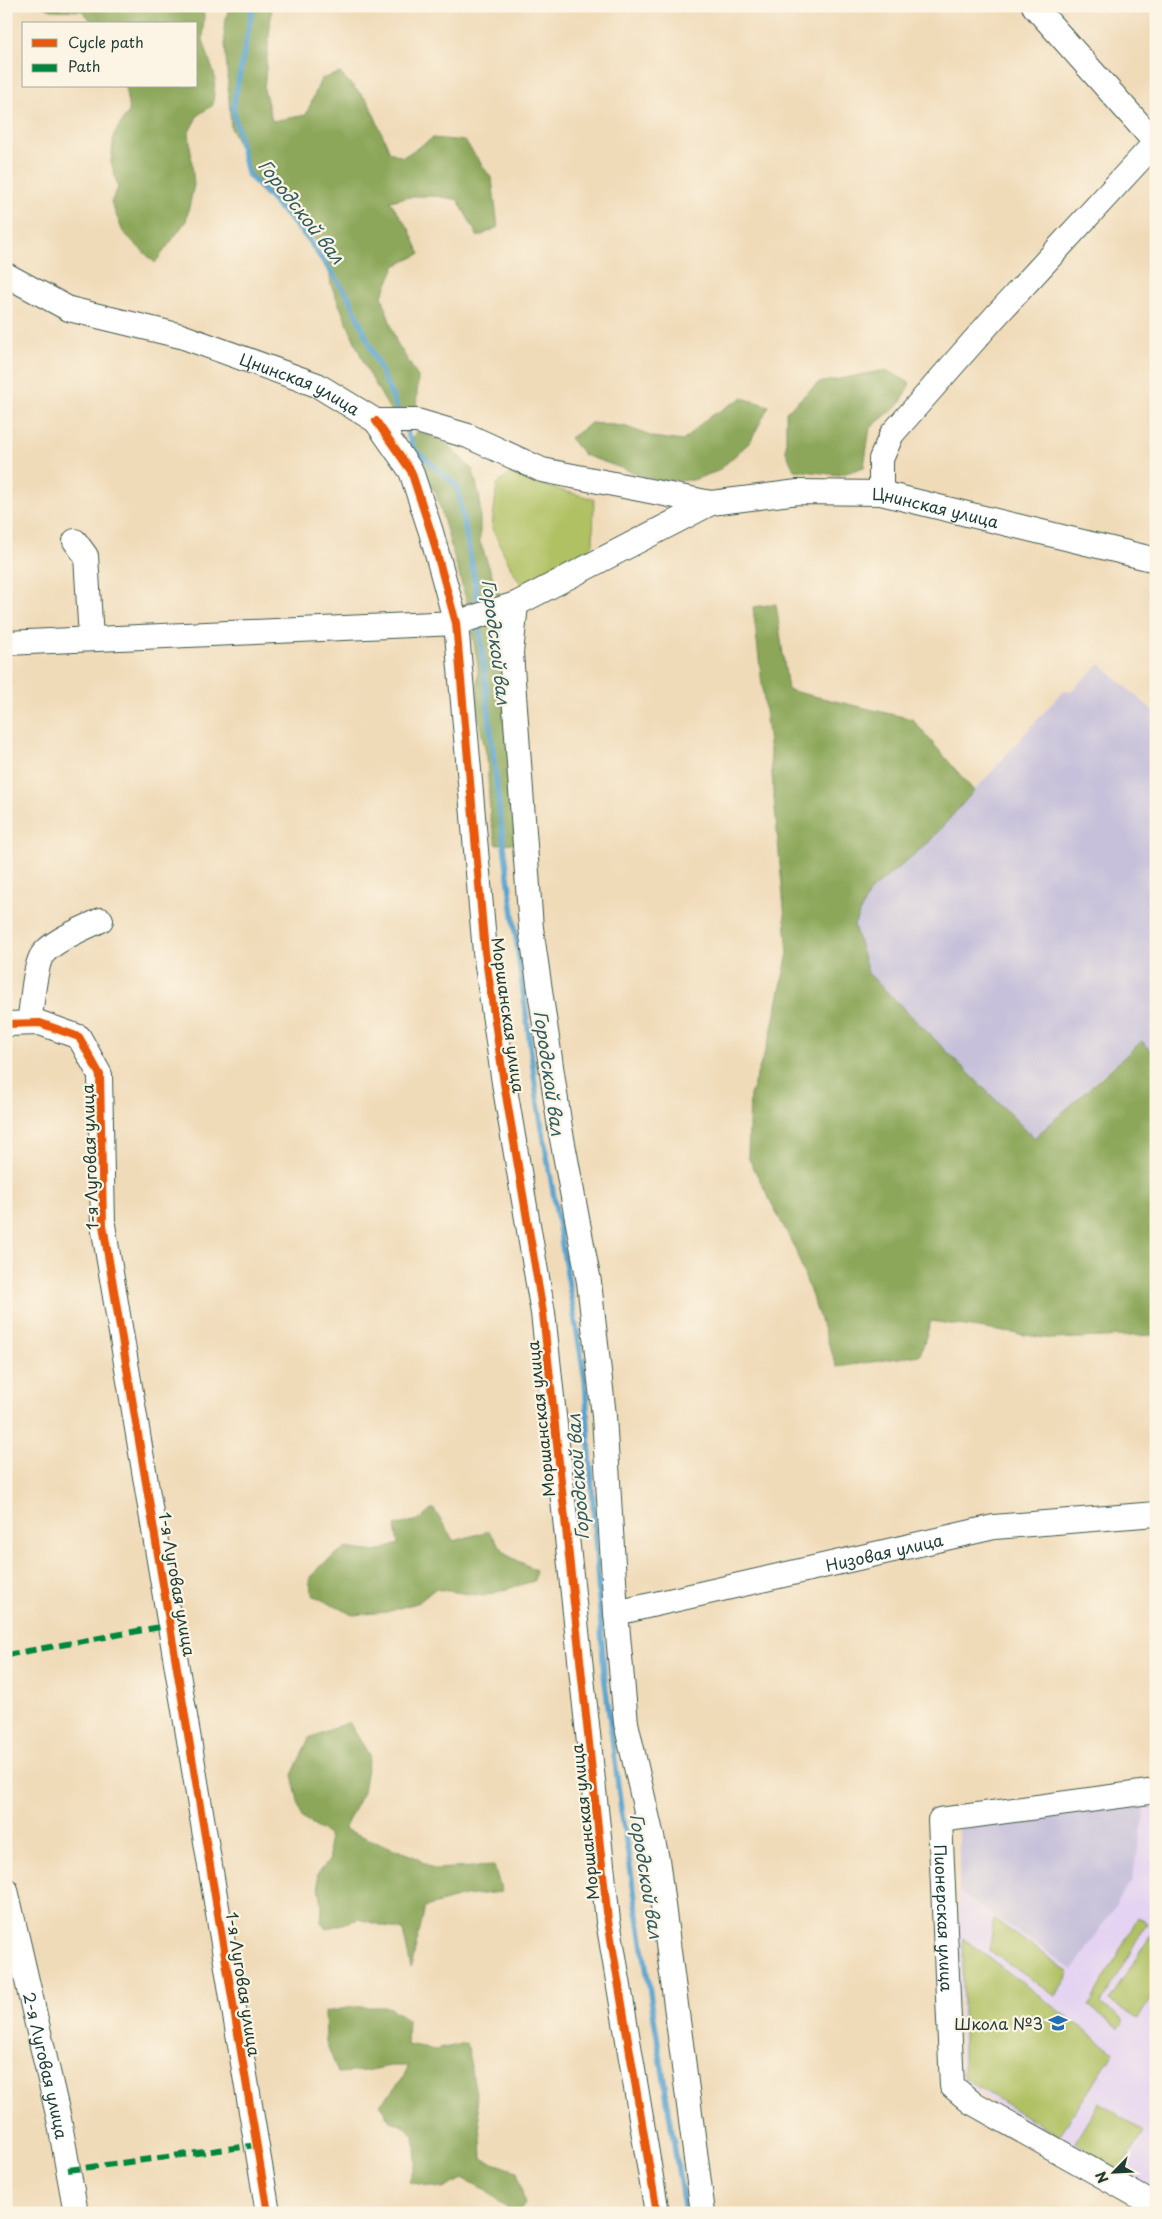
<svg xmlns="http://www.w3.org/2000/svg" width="1162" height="2219" viewBox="0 0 1162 2219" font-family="'Playpen Sans',sans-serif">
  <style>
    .built { fill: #e4d3f2 }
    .industrial { fill: #c6c0da }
    .green { fill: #b0c164; stroke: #687f4c }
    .forest { fill: #8ca75a; stroke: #567247 }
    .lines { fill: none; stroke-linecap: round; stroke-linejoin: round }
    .stream { stroke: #57a3cf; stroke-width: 5.5 }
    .minor-casing { stroke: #3e5548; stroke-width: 26 }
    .minor { stroke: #fff; stroke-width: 24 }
    .quiet { stroke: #00873e; stroke-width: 6; stroke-dasharray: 12 6; stroke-linecap: butt }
    .cycleway-casing { stroke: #fcf5e5; stroke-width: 11 }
    .cycleway { stroke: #e8590c; stroke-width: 8 }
    .labels { text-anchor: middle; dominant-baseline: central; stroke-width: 4.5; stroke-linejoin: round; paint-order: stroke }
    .street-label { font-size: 16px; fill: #1f3d34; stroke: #fcf5e5 }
    .poi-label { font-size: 16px; fill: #1f3d34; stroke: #fcf5e5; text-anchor: end }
    .water-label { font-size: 18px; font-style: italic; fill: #305c62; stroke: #fcf5e5 }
  </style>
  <rect width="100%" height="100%" fill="#fcf5e5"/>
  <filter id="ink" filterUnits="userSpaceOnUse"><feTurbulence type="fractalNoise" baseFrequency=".02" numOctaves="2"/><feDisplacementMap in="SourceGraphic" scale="10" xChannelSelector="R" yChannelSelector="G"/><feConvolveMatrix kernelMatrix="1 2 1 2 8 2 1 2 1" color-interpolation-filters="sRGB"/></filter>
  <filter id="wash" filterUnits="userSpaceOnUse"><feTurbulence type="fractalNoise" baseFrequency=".0096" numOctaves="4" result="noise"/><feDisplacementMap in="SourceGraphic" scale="20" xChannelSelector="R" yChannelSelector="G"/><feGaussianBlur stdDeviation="1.12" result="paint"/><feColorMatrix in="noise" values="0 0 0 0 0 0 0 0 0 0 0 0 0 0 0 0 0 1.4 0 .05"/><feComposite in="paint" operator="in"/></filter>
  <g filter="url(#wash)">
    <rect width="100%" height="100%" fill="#f0dbb9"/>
    <polygon class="built" points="1156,1801 1156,2197 963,2084 960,2075 959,1892 1073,1970 1144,1802"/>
    <g class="industrial">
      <polygon points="1100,664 1156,713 1156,1057 1142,1041 1107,1071 1034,1138 868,973 854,925 870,891 928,843 1063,691 1070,692"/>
      <polygon points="1144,1802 1145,1812 1132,1880 1073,1970 959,1892 959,1827"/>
    </g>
    <g class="green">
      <polygon points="512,473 549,487 594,499 593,544 578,562 524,589 511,568 492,528 497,484"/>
      <polygon points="1138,1917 1147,1923 1101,2004 1125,2021 1118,2028 1089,2006"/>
      <polygon points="994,1919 1070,1973 1055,1996 989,1950"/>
      <polygon points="1156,1927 1156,1990 1138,2019 1109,2001"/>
      <polygon points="963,1938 1114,2052 1059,2136 963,2078"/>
      <polygon points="1099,2102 1144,2132 1119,2171 1075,2142"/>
    </g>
    <g class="forest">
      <polygon points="42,6 196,6 204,14 203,40 215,77 213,105 198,115 189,132 194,185 186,221 155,263 123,232 111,202 118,188 111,162 114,134 129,111 125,86 196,86 196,24 94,24 82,11 51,10"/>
      <path d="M229 6H272L264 89 272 121 306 115 321 79 340 73 368 101 390 152 403 157 433 138 465 141 492 179 498 227 478 237 458 200C434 194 414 195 390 201L409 229 420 254 395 266 382 296 396 341 418 377 416 412 394 417 366 368 331 285 327 251 257 188 231 128 224 28Z"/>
      <polygon points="886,370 910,383 900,404 870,428 864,467 840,475 794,470 786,452 786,412 818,383"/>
      <polygon points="742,398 769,406 750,442 718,471 693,480 658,481 584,455 570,438 591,423 624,426 653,437 683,441 706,419"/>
      <polygon points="416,431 444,441 473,470 480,499 480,542 504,608 515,843 496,844 490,816 487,757 477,713 478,666 466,599 436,493 407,452"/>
      <polygon points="776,604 788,690 912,719 974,791 928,843 870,891 854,925 868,973 1034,1138 1142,1041 1156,1057 1156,1335 1052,1339 931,1321 920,1355 837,1367 795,1249 748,1157 750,1095 770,1037 788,953 770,753 753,607"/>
      <polygon points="433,1508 454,1541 489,1531 507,1555 536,1570 534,1581 483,1596 435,1589 419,1602 387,1612 353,1615 312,1595 309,1580 319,1567 345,1548 376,1552 398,1544 395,1526 421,1519"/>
      <polygon points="349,1722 369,1755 363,1792 344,1829 415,1857 433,1869 494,1866 502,1892 464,1896 425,1907 411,1968 403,1931 359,1919 326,1929 321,1922 322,1905 317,1874 330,1859 328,1835 302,1818 292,1775 309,1738"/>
      <path d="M353 2007H388L408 2019 407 2045 435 2050 466 2043C475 2082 481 2119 482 2159L517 2171 525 2204 518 2213H512L485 2189 463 2179 443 2189 409 2182 416 2162 414 2135 405 2127 389 2120 380 2104 400 2082 409 2066H390L366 2071 338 2073 326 2042 325 2012Z"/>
    </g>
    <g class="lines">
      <g class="stream">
        <polyline points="253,6 233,108 247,173 304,234 349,297 400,415"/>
        <polyline points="404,426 415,450 457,486 475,582 478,610"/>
        <polyline points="479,622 499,807 537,1098 585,1379 604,1673 621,1809 685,2213"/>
      </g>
    </g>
  </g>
  <g filter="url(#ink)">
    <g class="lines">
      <g class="minor-casing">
        <g id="minor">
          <polyline points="1034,6 1156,143"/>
          <path id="s1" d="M6 275 69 309 181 336 317 385 376 421H417L468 436 542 470 711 503 798 492 881 493 1156 560"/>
          <polyline points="376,421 411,471 431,532 456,623 485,952 504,1083 543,1313 608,1921 657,2213"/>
          <polyline points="881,493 881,459 892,434 993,319 1155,143"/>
          <polyline points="75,541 86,556 91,639"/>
          <polyline points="516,604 511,653 531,928 560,1128 589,1282 604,1416 616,1613 626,1723 657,1859 703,2213"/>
          <polyline points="6,643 456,623 516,604 711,503"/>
          <path d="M29 1023C32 1006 34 971 41 957 50 941 85 928 101 920"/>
          <polyline points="6,1024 40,1023 79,1037 100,1075 103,1225 268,2213"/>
          <path id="s2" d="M616 1613 994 1527 1156 1514"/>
          <path id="s3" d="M1156 1791 940 1820 952 2086 971 2102 1156 2206"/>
          <path id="s4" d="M6 1890 59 2119 76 2213"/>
        </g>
      </g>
      <use href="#minor" class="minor"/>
      <g class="quiet">
        <polyline points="6,1655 171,1625"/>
        <polyline points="68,2170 257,2145"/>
      </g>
      <g class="cycleway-casing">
        <g id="cycleway">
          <polyline points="376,421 411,471 431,532 456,623 485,952 504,1083 543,1313 608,1921 657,2213"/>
          <polyline points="6,1024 40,1023 79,1037 100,1075 103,1225 268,2213"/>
        </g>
      </g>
      <use href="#cycleway" class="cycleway"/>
    </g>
  </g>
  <defs>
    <g id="school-bare" transform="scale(1.5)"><path d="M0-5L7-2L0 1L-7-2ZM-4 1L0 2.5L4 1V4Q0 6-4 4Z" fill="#1f6fb2" stroke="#fcf5e5" stroke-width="2.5" paint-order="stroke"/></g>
  </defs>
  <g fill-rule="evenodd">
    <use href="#school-bare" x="1058" y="2023"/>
  </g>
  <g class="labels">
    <g class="street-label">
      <text stroke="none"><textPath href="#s1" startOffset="315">Цнинская улица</textPath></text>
      <text stroke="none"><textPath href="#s1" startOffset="975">Цнинская улица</textPath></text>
      <text transform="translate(509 1015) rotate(82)">Моршанская улица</text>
      <text transform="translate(89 1157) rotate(-92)">1-я Луговая улица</text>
      <text transform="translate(540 1419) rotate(-96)">Моршанская улица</text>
      <text stroke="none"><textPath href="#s2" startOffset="275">Низовая улица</textPath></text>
      <text transform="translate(178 1584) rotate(80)">1-я Луговая улица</text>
      <text transform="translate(584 1822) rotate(-96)">Моршанская улица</text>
      <text stroke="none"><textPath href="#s3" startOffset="316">Пионерская улица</textPath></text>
      <text transform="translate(244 1984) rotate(81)">1-я Луговая улица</text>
      <text stroke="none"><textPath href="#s4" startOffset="180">2-я Луговая улица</textPath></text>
    </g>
    <g class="poi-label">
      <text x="1043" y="2023">Школа №3</text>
    </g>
    <g class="water-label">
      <text transform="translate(302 211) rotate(52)">Городской вал</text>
      <text transform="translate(497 642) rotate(83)">Городской вал</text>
      <text transform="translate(550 1073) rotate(82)">Городской вал</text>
      <text transform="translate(577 1477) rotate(-94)">Городской вал</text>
      <text transform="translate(647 1876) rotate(81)">Городской вал</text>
    </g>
  </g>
  <rect width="1162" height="2219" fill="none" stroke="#fcf5e5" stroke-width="25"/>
  <rect x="22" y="22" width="175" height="65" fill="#fcf5e5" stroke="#a4ab9e"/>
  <rect x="32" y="39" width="25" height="8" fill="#e8590c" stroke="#a4ab9e"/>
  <text x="68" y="48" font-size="15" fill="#1f3d34">Cycle path</text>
  <rect x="32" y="64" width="25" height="8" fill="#00873e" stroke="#a4ab9e"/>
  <text x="68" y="72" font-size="15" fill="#1f3d34">Path</text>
  <g transform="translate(1114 2172) rotate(246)" stroke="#fcf5e5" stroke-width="4" paint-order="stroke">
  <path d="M0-4L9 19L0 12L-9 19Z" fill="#1f3d34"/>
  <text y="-8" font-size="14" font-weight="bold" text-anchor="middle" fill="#1f3d34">N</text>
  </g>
</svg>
